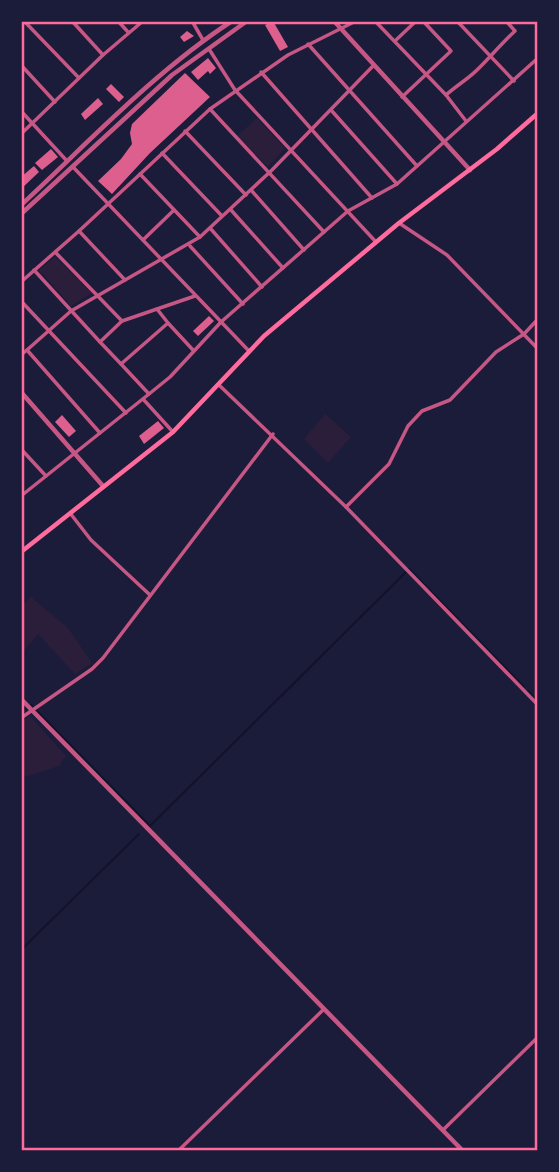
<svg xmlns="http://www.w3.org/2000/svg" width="559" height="1172" viewBox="0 0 559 1172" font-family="'IBM Plex Sans',sans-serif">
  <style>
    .green { fill: #2a1e3b }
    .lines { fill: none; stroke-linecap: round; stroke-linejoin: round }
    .stream { stroke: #12122b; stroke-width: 2 }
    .building { fill: #dd5f8e }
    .minor { stroke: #c65784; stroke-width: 3.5 }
    .tertiary { stroke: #c65784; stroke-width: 4.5 }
    .secondary { stroke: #ff6b9d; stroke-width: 4.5 }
    .neatline { fill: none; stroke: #ff6b9d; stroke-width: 2.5 }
  </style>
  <rect width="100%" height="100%" fill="#1b1b3a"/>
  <g class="green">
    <polygon points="257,118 285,148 268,167 237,136"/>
    <polygon points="55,257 92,293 71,306 39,270"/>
    <polygon points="325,414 351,437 328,463 304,439"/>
    <polygon points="31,597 68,628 92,663 75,674 38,634 21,654 21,607"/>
    <polygon points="30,716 66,756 59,766 26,777 21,773 21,722"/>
  </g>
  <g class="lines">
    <g class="stream">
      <polyline points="528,691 538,701"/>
      <polyline points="31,705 150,826 409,569 524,687"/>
      <polyline points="21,712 26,708"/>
      <polyline points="21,950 139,834"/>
    </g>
  </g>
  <g class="building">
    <polygon points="273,21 288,47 280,51 265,25"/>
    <polygon points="187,31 194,36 184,42 180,37"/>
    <polygon points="208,58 216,68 210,74 208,71 198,80 191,72"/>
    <polygon points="185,73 210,97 150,153 112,194 98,181 121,159 132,144 130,133 132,124"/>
    <polygon points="111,84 124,97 119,102 106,89"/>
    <polygon points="98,98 103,104 85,120 81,114"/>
    <polygon points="51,149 58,157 42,170 35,163"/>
    <polygon points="34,166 39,172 21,189 21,177"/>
    <polygon points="209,316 214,321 198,336 193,331"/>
    <polygon points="62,415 76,431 69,437 55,422"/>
    <polygon points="158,421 164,428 144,444 139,436"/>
  </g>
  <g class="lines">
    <g class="minor">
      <polyline points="72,21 103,55"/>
      <polyline points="118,21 128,32"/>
      <polyline points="192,21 203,40"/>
      <polyline points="375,21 446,95 466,121"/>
      <polyline points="457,21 514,81"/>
      <polyline points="25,22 79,78"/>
      <polyline points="395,41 416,21"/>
      <polyline points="308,44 417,166"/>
      <polyline points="209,49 235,90 376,242"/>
      <polyline points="21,65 55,102"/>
      <polyline points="261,72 372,198"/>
      <path d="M446 95C457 85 470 78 480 67 492 55 503 42 515 31L506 21"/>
      <polyline points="402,97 451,51 423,21"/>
      <polyline points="210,109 324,232"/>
      <polyline points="331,110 397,184"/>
      <polyline points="21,111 67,161"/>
      <polyline points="185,131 246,195"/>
      <polyline points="21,134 103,55 143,21"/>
      <polyline points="162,153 222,216"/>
      <polyline points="73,167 248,350"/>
      <polyline points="140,174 200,237"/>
      <polyline points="251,190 304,250"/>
      <polyline points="231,210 283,268"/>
      <polyline points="399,223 447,255 538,349"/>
      <polyline points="210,228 262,287"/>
      <polyline points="79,231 125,280"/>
      <polyline points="143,240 174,210"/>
      <polyline points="190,246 243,304"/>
      <polyline points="56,253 122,321 100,342 121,364 168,323 157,309"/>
      <polyline points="34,270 100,342"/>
      <polyline points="21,282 79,231 210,109 288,55 356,21"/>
      <polyline points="21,301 126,413"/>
      <polyline points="122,321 195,296"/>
      <polyline points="168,323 193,350"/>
      <polyline points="27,350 71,311 200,237 272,170 373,66"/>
      <polyline points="21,355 27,350 100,433 149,394 121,364"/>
      <polyline points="219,385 346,507 538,705"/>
      <polyline points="149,394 170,377 221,322 348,211 397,184 538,58"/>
      <polyline points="143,399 173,432"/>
      <polyline points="21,449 46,476"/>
      <polyline points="21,496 100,433"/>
      <polyline points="346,507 389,464 408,426 422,411 450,400 496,352 524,334 538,319"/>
      <polyline points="70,513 91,540 150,595"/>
      <polyline points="21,718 92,669 103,658 273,434"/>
      <polyline points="443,1130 538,1037"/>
      <polyline points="178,1151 324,1009"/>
    </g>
    <g class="tertiary">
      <polyline points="334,21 470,170"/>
      <path d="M21 205C89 142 154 72 232 21"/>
      <polyline points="21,214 172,75 247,21"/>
      <polyline points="21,392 103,486"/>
      <polyline points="21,699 463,1151"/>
    </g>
    <polyline class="secondary" points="21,552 173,432 264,336 399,223 497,149 538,113"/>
  </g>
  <rect width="559" height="1172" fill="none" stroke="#1b1b3a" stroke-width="46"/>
  <rect x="23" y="23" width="513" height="1126" class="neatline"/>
</svg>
